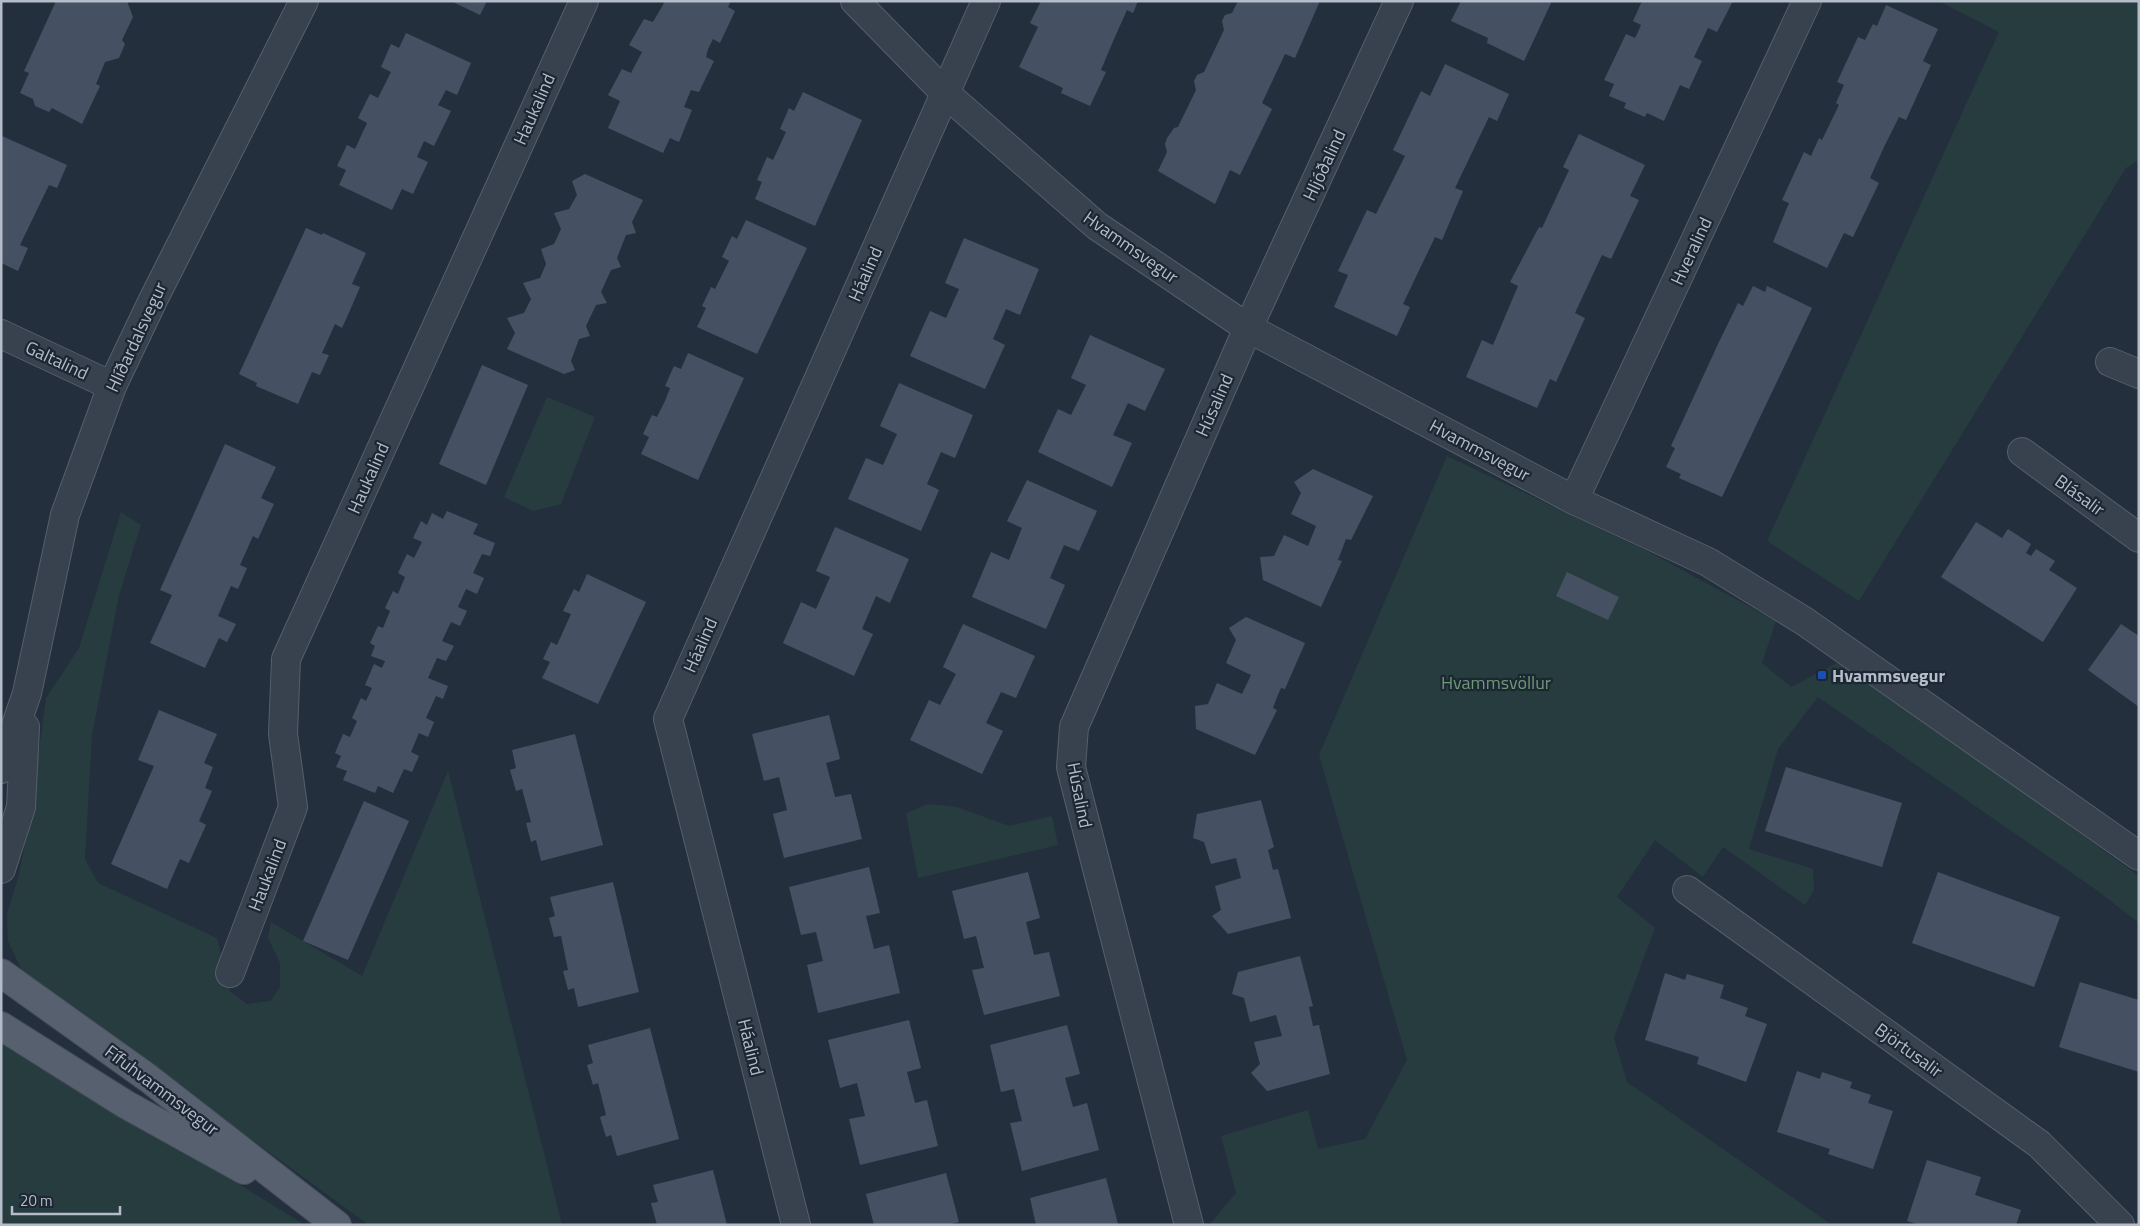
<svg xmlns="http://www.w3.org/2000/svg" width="2140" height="1226" viewBox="0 0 2140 1226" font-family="'Titillium Web',sans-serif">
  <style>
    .green { fill: #263c3f }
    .building { fill: #455162 }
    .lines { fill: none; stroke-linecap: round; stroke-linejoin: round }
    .minor-casing { stroke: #565f6c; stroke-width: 30 }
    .major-casing { stroke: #414a57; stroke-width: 30 }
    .minor { stroke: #38414e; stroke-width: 28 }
    .major { stroke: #56606e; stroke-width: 28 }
    .transit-dot { fill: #1a4fb4; stroke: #1d2633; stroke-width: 2 }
    .labels { text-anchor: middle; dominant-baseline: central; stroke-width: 4.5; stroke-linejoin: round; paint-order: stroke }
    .street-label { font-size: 18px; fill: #b4bcc9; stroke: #1d2633 }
    .poi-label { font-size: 18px; font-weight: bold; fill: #b4bcc9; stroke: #1d2633; text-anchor: start }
    .park-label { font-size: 18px; fill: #6b9a76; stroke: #1d2633 }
  </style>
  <rect width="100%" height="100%" fill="#242f3e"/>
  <g class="green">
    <polygon points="1938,1 2139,1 2139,160 2126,168 1859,601 1767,541 1999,32"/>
    <polygon points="547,397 595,417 561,504 533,511 504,497"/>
    <polygon points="1447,456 1651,553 1776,621 1762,663 1791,687 1841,661 2139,876 2139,923 2095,889 1818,697 1778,749 1749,849 1813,869 1814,890 1805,905 1723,847 1703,877 1655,840 1617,897 1655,928 1614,1038 1627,1082 1832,1225 1209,1225 1236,1193 1221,1136 1308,1110 1318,1149 1365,1139 1407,1060 1319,755"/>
    <polygon points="121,512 141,525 119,595 92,735 85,859 98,883 217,938 230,991 247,1004 270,1001 280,987 280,963 268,938 271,922 362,976 448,771 562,1225 369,1225 23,973 8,941 7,914 18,878 29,826 46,698 79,648"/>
    <polygon points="928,804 957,807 1009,826 1052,816 1058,845 918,878 906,813"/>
    <polygon points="1,1037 305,1225 1,1225"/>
  </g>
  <g class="building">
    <polygon points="56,1 127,1 133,17 122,40 125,44 119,58 105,62 96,84 100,86 82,124 52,108 49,112 35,106 33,99 20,93 29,73 24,71"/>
    <polygon points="451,1 487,1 480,15"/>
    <polygon points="661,1 731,1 728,7 735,11 720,43 713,39 708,49 706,57 714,61 699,92 691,90 686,102 684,107 692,110 679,142 670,138 663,153 608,128 620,101 608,95 622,69 631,73 642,52 629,45 644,19 653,22 664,3"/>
    <polygon points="1041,1 1138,1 1133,13 1127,10 1114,39 1101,70 1106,72 1090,106 1061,93 1063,88 1019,67 1038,27 1030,23"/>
    <polygon points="1238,1 1320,1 1295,58 1285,54 1262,103 1272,109 1240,175 1230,170 1215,204 1158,171 1167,152 1165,144 1167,138 1174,128 1178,127 1196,90 1194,81 1197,75 1204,72 1224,30 1222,21 1225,15 1232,13"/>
    <polygon points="1461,1 1552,1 1524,61 1487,43 1488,38 1451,21"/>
    <polygon points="1642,1 1733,1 1717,32 1708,28 1694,57 1702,61 1689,89 1680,85 1664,121 1647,113 1645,117 1624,108 1626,103 1609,96 1614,84 1604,80 1626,34 1635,38 1638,32 1641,25 1633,21"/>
    <polygon points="1886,5 1938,29 1923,61 1931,65 1906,120 1899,117 1884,147 1870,178 1879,183 1853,237 1844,233 1827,268 1773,242 1789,203 1782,200 1804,152 1811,156 1819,138 1822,140 1839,105 1836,103 1844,85 1837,82 1858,37 1865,40 1873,24 1877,26"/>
    <polygon points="406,33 471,63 457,95 446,90 438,105 451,111 434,146 424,141 417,157 428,162 413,194 402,189 392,210 339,185 346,170 337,166 347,145 355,149 367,123 358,118 370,94 378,98 391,72 381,67 391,44 399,48"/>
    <polygon points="1445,64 1509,94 1497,121 1489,117 1455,188 1463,191 1442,240 1435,237 1403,304 1410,307 1397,336 1334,307 1348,275 1338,271 1367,210 1376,214 1405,156 1393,150 1421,91 1430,96"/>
    <polygon points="803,92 862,120 815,226 755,199 762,182 757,180 767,157 773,160 786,132 780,129 789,108 794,111"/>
    <polygon points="1579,134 1645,165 1630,196 1639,200 1611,259 1602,255 1588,285 1575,313 1585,318 1556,382 1550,379 1537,408 1466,377 1482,340 1493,345 1518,286 1510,282 1539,227 1542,228 1569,170 1563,167"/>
    <polygon points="2,136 67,165 57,188 49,185 20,245 28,248 18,271 1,263"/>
    <polygon points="585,174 643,200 632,222 636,233 626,235 617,258 621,267 611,270 601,292 607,303 596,305 586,326 590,336 579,339 571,361 575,370 564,374 507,349 515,333 507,318 524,313 531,299 523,283 540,278 546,264 541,249 554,244 561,229 554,213 569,209 577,195 572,181"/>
    <polygon points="746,220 807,248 757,354 697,327 706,308 702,306 711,287 715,289 729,261 722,257 732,236 737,239"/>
    <polygon points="306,228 322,235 323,233 366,253 352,284 360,287 351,308 342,328 335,324 322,353 329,355 320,375 312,372 298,404 256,386 257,383 239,374"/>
    <polygon points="964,238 1039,269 1020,315 1006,309 993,339 1005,345 985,389 910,356 930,311 946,318 959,289 945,283"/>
    <polygon points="1753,286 1765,292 1767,286 1812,308 1722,497 1679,478 1681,474 1666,467 1675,448 1671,446 1718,344 1738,303 1743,306"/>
    <polygon points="1090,335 1165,369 1145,411 1128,403 1113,435 1132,443 1112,487 1038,452 1058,409 1071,415 1086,385 1071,378"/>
    <polygon points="688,353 744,378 698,480 641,454 649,437 643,434 652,415 657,417 665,401 670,388 665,386 674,366 681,369"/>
    <polygon points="482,365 528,385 486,485 439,464"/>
    <polygon points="899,383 973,415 955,458 941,452 927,484 939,490 921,531 848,499 866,458 883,465 897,434 880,426"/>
    <polygon points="225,444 276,467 261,498 274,504 258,539 253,536 240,565 247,568 238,589 231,586 218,616 236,624 227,642 219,638 205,668 150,643 172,595 160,590"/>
    <polygon points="1313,469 1373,496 1351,540 1346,539 1338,560 1342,561 1321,607 1263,580 1260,557 1274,556 1284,535 1308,546 1316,526 1291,514 1301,493 1294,482"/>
    <polygon points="1027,480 1097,511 1079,551 1064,545 1050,578 1065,585 1046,629 972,597 991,552 1009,560 1022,528 1007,521"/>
    <polygon points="447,511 478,524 473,534 495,543 490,556 482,554 473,573 484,578 477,594 466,589 458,607 467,611 460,626 451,622 442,641 454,646 446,661 437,658 428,678 448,686 443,699 436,696 426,718 434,722 428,737 419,733 411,752 419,756 412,772 404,769 393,793 378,786 375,793 343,780 347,771 336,767 341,756 335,753 343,734 350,737 357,721 352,718 361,698 366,701 372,688 365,685 374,664 382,668 385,661 371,656 375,646 370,643 378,626 383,628 390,611 385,608 393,591 398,594 405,577 398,573 407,554 414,558 422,542 413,538 421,521 427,525 432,513 443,519"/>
    <polygon points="1976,522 2002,538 2008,529 2031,544 2026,553 2031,556 2036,549 2055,561 2049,570 2077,588 2043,642 1941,577"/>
    <polygon points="835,527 909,559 890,603 876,596 862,629 873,634 854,676 783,643 801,602 816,609 830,577 816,571"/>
    <polygon points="1567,572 1619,597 1608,620 1556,596"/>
    <polygon points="587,574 646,602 598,704 542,678 550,662 543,659 551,642 557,645 571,614 563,611 574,589 579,592"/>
    <polygon points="1246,617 1305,643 1285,689 1281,688 1277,697 1273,708 1277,710 1255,755 1196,729 1195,706 1208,704 1217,683 1242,694 1251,675 1226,663 1236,640 1229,628"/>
    <polygon points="963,624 1035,656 1016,698 1001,692 986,723 1003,731 982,774 910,740 929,700 940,705 956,674 943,667"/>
    <polygon points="2121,624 2139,636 2139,707 2088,670"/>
    <polygon points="159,710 217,734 204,763 213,767 205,788 212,791 199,821 206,825 189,863 180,859 167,889 111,864 154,766 138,760"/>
    <polygon points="829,715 840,759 826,763 830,778 835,797 851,794 862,839 784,858 773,814 787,810 779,777 764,781 752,734"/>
    <polygon points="575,734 603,845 541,861 536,840 531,842 526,823 531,822 522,789 516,791 510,770 516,768 512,750"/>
    <polygon points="1786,767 1902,803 1882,867 1765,831"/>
    <polygon points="1261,800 1274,847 1268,850 1273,870 1278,869 1291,918 1228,934 1212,916 1221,910 1215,886 1241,878 1236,858 1211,864 1204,842 1193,838 1197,814"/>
    <polygon points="364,801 409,821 348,960 303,941"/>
    <polygon points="869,867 880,913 866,916 874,949 889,945 900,993 818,1013 807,965 823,961 816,932 801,935 789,887"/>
    <polygon points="1028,872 1040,918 1026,922 1034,955 1049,952 1060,996 984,1015 972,970 984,968 976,936 964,939 952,891"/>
    <polygon points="1938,872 2060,917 2034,987 1912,943"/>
    <polygon points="613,882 639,992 578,1007 574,988 568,990 563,971 568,970 561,936 554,937 549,918 555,916 550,897"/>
    <polygon points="1300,956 1313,1006 1309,1007 1311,1017 1313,1026 1319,1025 1330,1074 1267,1091 1251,1073 1260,1064 1254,1042 1282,1036 1276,1015 1250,1022 1244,998 1232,994 1238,972"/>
    <polygon points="1665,973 1685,980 1687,974 1724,985 1720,998 1748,1008 1745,1016 1767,1024 1746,1082 1697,1064 1699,1057 1645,1040"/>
    <polygon points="2080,982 2139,1000 2139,1072 2059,1047"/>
    <polygon points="909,1020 921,1068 907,1072 915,1103 927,1100 938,1146 860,1165 849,1119 865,1116 857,1083 840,1088 828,1040"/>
    <polygon points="1067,1025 1080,1074 1065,1078 1073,1107 1087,1103 1099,1150 1022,1171 1010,1123 1022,1121 1014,1089 1001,1092 990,1045"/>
    <polygon points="650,1028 679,1139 617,1156 611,1135 606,1137 600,1117 606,1115 598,1083 593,1085 587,1065 593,1063 588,1045"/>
    <polygon points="1797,1071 1820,1079 1822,1072 1852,1082 1850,1088 1871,1095 1868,1103 1893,1111 1873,1169 1828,1154 1830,1149 1777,1132"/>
    <polygon points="1927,1160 1981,1177 1975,1195 2021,1210 2016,1225 1920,1225 1907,1221"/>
    <polygon points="713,1170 727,1225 657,1225 651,1203 658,1202 653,1185"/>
    <polygon points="946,1173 959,1222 947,1225 874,1225 866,1194"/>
    <polygon points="1106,1178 1118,1224 1036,1225 1030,1198"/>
  </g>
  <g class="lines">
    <g class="minor-casing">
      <g id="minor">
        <polyline points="855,1 945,93 1097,226 1248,328 1574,500 1708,562 1804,621 2139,856"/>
        <polyline points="1,334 112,386"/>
        <polyline points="2110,362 2139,374"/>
        <polyline points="2022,452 2139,538"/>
        <polyline points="1574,500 1807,1"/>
        <polyline points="1,769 27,693 65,515 112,386 153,300 304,1"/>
        <polyline points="1,869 21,807 25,727"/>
        <polyline points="1687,890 2039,1144 2120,1225"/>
        <polyline points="230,973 293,807 283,734 286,659 584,1"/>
        <polyline points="796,1225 668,719 986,1"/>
        <polyline points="1189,1225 1075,783 1071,767 1074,727 1248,328 1399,1"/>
      </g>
    </g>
    <g class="major-casing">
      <g id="major">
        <polyline points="1,973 148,1078 337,1225"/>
        <polyline points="1,1026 125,1104 244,1170"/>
      </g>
    </g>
    <use href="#minor" class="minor"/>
    <use href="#major" class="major"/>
  </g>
  <rect class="transit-dot" x="1817" y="670" width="10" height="10" rx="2.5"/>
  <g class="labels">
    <g class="street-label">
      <text transform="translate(534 109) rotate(-66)">Haukalind</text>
      <text transform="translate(1324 165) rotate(-65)">Hljóðalind</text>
      <text transform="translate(1131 247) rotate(35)">Hvammsvegur</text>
      <text transform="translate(1691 251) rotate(-65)">Hveralind</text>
      <text transform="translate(865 274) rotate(-66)">Háalind</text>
      <text transform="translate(136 337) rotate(-65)">Hlíðardalsvegur</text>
      <text transform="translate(57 360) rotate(25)">Galtalind</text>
      <text transform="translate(1214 405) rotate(-66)">Húsalind</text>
      <text transform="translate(1480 450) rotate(28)">Hvammsvegur</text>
      <text transform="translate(368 478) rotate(-66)">Haukalind</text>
      <text transform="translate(2080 495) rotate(36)">Blásalir</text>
      <text transform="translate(700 645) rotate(-66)">Háalind</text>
      <text transform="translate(1080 795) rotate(79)">Húsalind</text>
      <text transform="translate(267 875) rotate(-69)">Haukalind</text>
      <text transform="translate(751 1047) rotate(76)">Háalind</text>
      <text transform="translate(1909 1050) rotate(36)">Björtusalir</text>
      <text transform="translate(162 1090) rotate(37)">Fífuhvammsvegur</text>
    </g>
    <g class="poi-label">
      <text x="1832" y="675">Hvammsvegur</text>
    </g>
    <g class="park-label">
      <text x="1496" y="682">Hvammsvöllur</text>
    </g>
  </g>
  <rect width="2140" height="1226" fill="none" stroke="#b4bcc9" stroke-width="5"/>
  <path d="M12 1206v8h108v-8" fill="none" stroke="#b4bcc9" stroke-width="2.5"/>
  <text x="20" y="1206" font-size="15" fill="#b4bcc9" stroke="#1d2633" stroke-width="4" paint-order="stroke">20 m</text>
</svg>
